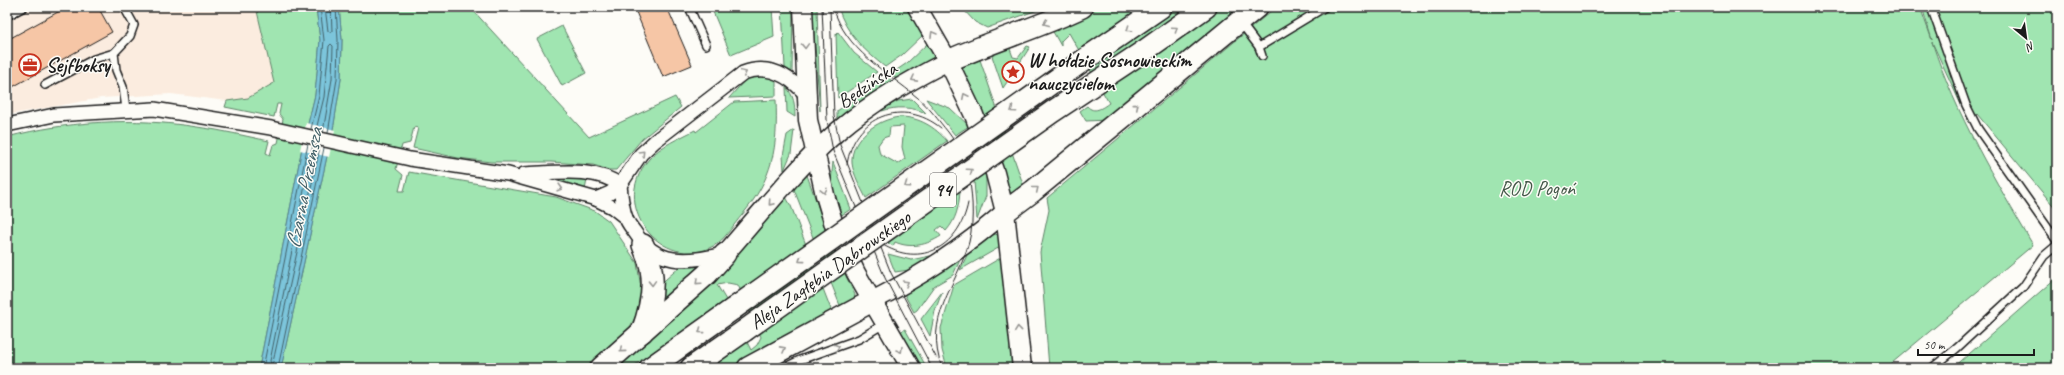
<svg xmlns="http://www.w3.org/2000/svg" width="2064" height="375" viewBox="0 0 2064 375" font-family="Caveat,sans-serif">
  <style>
    .built { fill: #fbecdf }
    .green { fill: #a0e5b1; stroke: #5e8066; fill-rule: evenodd }
    .water { fill: #7bc5db; stroke: #55818f }
    .pier { fill: #fdfcf7 }
    .lines { fill: none; stroke-linecap: round; stroke-linejoin: round }
    .shore { stroke: #426068; stroke-width: 1 }
    .building { fill: #f6c6a6; stroke: #1c1c1c }
    .lane-casing { stroke: #1c1c1c; stroke-width: 10 }
    .street-casing { stroke: #1c1c1c; stroke-width: 16 }
    .secondary-casing { stroke: #1c1c1c; stroke-width: 21 }
    .primary-casing { stroke: #1c1c1c; stroke-width: 24 }
    .lane { stroke: #fdfcf7; stroke-width: 7 }
    .street { stroke: #fdfcf7; stroke-width: 13 }
    .secondary { stroke: #fdfcf7; stroke-width: 18 }
    .primary { stroke: #fdfcf7; stroke-width: 21 }
    .tram { stroke: #1c1c1c; stroke-width: 1 }
    .primary-bridge-casing { stroke: #1c1c1c; stroke-width: 24; stroke-linecap: butt }
    .primary-bridge { stroke: #fdfcf7; stroke-width: 21 }
    .oneway { stroke: #989794 }
    .labels { text-anchor: middle; dominant-baseline: central; stroke-width: 3; stroke-linejoin: round; paint-order: stroke }
    .shield { fill: #fdfcf7; stroke: #605f5e; stroke-width: 1 }
    .shield-label { font-size: 19px; font-weight: bold; fill: #1c1c1c }
    .poi-label { font-size: 20px; font-weight: bold; fill: #1c1c1c; stroke: #fdfcf7; text-anchor: start }
    .street-label { font-size: 20px; fill: #1c1c1c; stroke: #fdfcf7 }
    .park-label { font-size: 20px; fill: #445849; stroke: #fdfcf7 }
    .water-label { font-size: 21px; font-style: italic; fill: #426068; stroke: #fdfcf7 }
  </style>
  <rect width="100%" height="100%" fill="#fdfcf7"/>
  <filter id="ink" filterUnits="userSpaceOnUse"><feTurbulence type="fractalNoise" baseFrequency=".025" numOctaves="2"/><feDisplacementMap in="SourceGraphic" scale="8" xChannelSelector="R" yChannelSelector="G"/><feConvolveMatrix kernelMatrix="1 2 1 2 8 2 1 2 1" color-interpolation-filters="sRGB"/></filter>
  <g filter="url(#ink)">
    <polygon class="built" points="7,7 256,7 274,83 248,98 227,101 171,94 101,98 7,115"/>
    <g class="green">
      <path d="M256 7H316L320 40 315 95 301 153 259 368H7V137C69 121 134 117 197 127 221 130 245 136 269 141L266 153 270 155 273 145 278 143 283 119 279 114 281 104H277L274 117 225 107 227 101 248 98 274 83Z"/>
      <polygon points="339,7 470,7 589,137 675,97 681,107 642,139 616,170 609,170 593,165 551,162 491,162 458,158 413,148 418,128 414,127 410,143 402,145 396,169 403,175 399,191 404,191 409,172 556,197 595,211 609,221 637,263 642,294 639,310 630,327 586,368 281,368 334,124 341,79 342,40"/>
      <polygon points="711,7 772,7 774,37 731,55"/>
      <polygon points="782,7 793,7 792,72 785,68"/>
      <polygon points="812,7 817,7 820,111"/>
      <path d="M838 7H907L923 35 902 55 885 67C864 50 846 34 838 7Z"/>
      <polygon points="961,7 1046,7 987,28 975,22"/>
      <path d="M1100 7H1249L1108 120 1086 121 1080 111 1087 106C1094 114 1102 108 1109 103L1069 33 1061 41V46L1052 30Z"/>
      <path d="M1276 7H1920L1932 40 1922 7H2057V210L1977 114 1969 122 1932 42C1956 115 1995 180 2033 245L1886 368H1049L1040 252 1049 210 1047 198Z"/>
      <polygon points="562,26 586,73 562,86 537,39"/>
      <polygon points="838,32 854,53 877,72 838,98 836,34"/>
      <polygon points="928,43 935,56 934,59 897,79 891,74 907,63"/>
      <polygon points="1009,46 1013,57 1018,58 1027,46 1030,47 1019,64 1011,63 1005,67 1005,75 1009,79 1003,88 991,53"/>
      <polygon points="979,57 1024,187 1014,194 1009,192 976,97 963,70 962,65"/>
      <polygon points="761,75 776,79 776,96 729,98 746,79"/>
      <polygon points="887,77 892,81 865,99 837,120 837,111"/>
      <path d="M786 87C794 96 795 104 795 117L787 112Z"/>
      <path d="M912 99 926 113C912 107 897 106 882 111L880 110 898 101Z"/>
      <polygon points="926,99 950,108 969,126 955,135"/>
      <path d="M776 100C778 148 773 178 742 215 734 224 727 236 718 243 670 277 605 210 649 159 660 146 680 138 695 130L696 132 734 102Z"/>
      <path d="M900 117C919 117 935 127 947 141L866 198C861 188 853 174 852 163 850 138 878 119 900 117ZM904 126 902 147 905 159 898 164 880 154 878 145 883 138 889 136 890 127Z"/>
      <polygon points="794,130 791,154 784,170 783,156 787,135"/>
      <polygon points="833,162 851,209 840,216 831,182"/>
      <polygon points="986,173 986,196 977,220 974,181"/>
      <polygon points="807,175 833,249 855,295 853,300 841,308 793,187 803,176"/>
      <polygon points="541,178 587,180 585,190"/>
      <path d="M960 191C959 207 956 220 946 231L941 226 936 230 941 236C927 245 911 249 895 242L893 246 888 243Z"/>
      <polygon points="786,197 791,206 832,312 730,368 709,368 747,342 751,350 757,345 761,337 738,285 728,283 717,285 726,300 631,368 617,368 713,282"/>
      <polygon points="996,234 999,237 1000,247 960,270 968,253 993,235"/>
      <polygon points="888,254 911,260 930,256 932,258 909,270 895,272"/>
      <polygon points="1002,257 1014,368 947,368 942,350 941,328 954,285"/>
      <polygon points="960,260 953,275 934,286 917,310 914,312 904,294"/>
      <polygon points="703,264 654,311 658,286 681,266"/>
      <polygon points="2057,277 2057,368 1953,368"/>
      <polygon points="942,292 935,311 930,336 921,319"/>
      <polygon points="905,329 927,368 922,368 900,332"/>
    </g>
    <polygon class="water" points="316,7 339,7 342,40 341,79 334,124 281,368 259,368 301,153 315,95 320,40"/>
    <polygon class="pier" points="306,123 335,130 329,157 300,150"/>
    <g class="lines">
      <g class="shore">
        <polyline points="325,7 328,31 330,32 332,31 331,7"/>
        <polyline points="311,129 319,96 324,40 320,7"/>
        <polyline points="316,130 324,97 329,46 331,44 333,46 332,79 323,132"/>
        <polyline points="328,133 337,79 338,40 336,7"/>
        <polyline points="263,368 308,144"/>
        <polyline points="268,368 271,363 270,361 313,145"/>
        <polyline points="273,368 271,364 273,362 320,147"/>
        <polyline points="278,368 324,148"/>
      </g>
    </g>
    <g class="building">
      <polygon points="67,7 98,7 112,32 7,90 7,40"/>
      <polygon points="634,7 667,7 692,65 663,77"/>
    </g>
    <g class="lines">
      <g class="lane-casing">
        <g id="lane">
          <polyline points="124,7 134,25 130,36 114,53 116,70 123,87 126,109"/>
          <polyline points="689,7 706,45"/>
          <polyline points="1931,7 1966,105 1978,129 2057,241"/>
          <polyline points="7,16 24,7"/>
          <polyline points="1241,23 1259,47 1325,7"/>
          <polyline points="1259,47 1262,56"/>
          <polyline points="45,85 94,59 114,53"/>
          <polyline points="784,368 800,360 859,339 884,324"/>
          <polyline points="1932,368 1957,348 2023,287 2044,256 2057,245"/>
        </g>
      </g>
      <g class="street-casing">
        <g id="street">
          <polyline points="7,125 54,115 154,109 271,128 410,159 508,174 596,199 612,207 626,218"/>
          <path d="M524 174C555 173 594 166 620 185"/>
          <path d="M620 185C621 195 622 208 626 218 627 222 631 227 634 231 656 266 687 263 723 254"/>
          <path d="M596 199 610 193 620 185 641 154 655 141 743 73C769 63 790 76 807 96"/>
        </g>
      </g>
      <g class="secondary-casing">
        <g id="secondary">
          <polyline points="803,7 808,120 825,195 835,228 856,273 911,368"/>
          <polyline points="917,7 948,61 974,115 995,173 1005,212 1022,368"/>
          <path d="M725 254C760 214 798 166 838 131 872 102 909 81 948 61"/>
          <path d="M872 301C923 275 961 250 1005 212"/>
        </g>
      </g>
      <g class="primary-casing">
        <g id="primary">
          <polyline points="1144,51 1206,7"/>
          <polyline points="1091,55 1161,7"/>
          <path d="M948 61C992 41 1038 28 1082 7"/>
          <polyline points="1005,212 1033,191 1257,7"/>
          <path d="M642 332C649 313 655 290 651 269 650 261 646 253 643 245"/>
          <polyline points="601,368 707,274 725,254"/>
          <polyline points="650,368 733,309"/>
          <polyline points="691,368 744,331"/>
          <polyline points="748,368 872,301"/>
        </g>
      </g>
      <use href="#lane" class="lane"/>
      <use href="#street" class="street"/>
      <use href="#secondary" class="secondary"/>
      <use href="#primary" class="primary"/>
      <g class="tram">
        <polyline points="822,7 827,120 833,151 885,278 932,368"/>
        <path d="M833 7C846 51 885 70 918 98 930 108 938 120 948 132 956 143 963 153 967 166 972 189 975 219 969 242 957 287 923 317 942 368"/>
        <polyline points="830,9 834,116 840,145 891,273 936,357"/>
        <path d="M847 165C853 116 903 97 941 128"/>
        <path d="M877 241C917 270 959 249 968 203"/>
      </g>
      <g class="primary-bridge-casing">
        <g id="primary-bridge">
          <polyline points="733,309 1091,55"/>
          <polyline points="744,331 1052,112 1144,51"/>
        </g>
      </g>
      <use href="#primary-bridge" class="primary-bridge"/>
    </g>
    <defs><path id="oneway-chevron" d="M-2-3.5L2.5 0L-2 3.5" fill="none" stroke-width="1.6" stroke-linecap="round" stroke-linejoin="round"/></defs>
    <g class="oneway">
      <use href="#oneway-chevron" transform="translate(1046 23) rotate(157)"/>
      <use href="#oneway-chevron" transform="translate(1129 29) rotate(146)"/>
      <use href="#oneway-chevron" transform="translate(1175 29) rotate(-35)"/>
      <use href="#oneway-chevron" transform="translate(933 34) rotate(-120)"/>
      <use href="#oneway-chevron" transform="translate(805 46) rotate(88)"/>
      <use href="#oneway-chevron" transform="translate(744 73) rotate(-25)"/>
      <use href="#oneway-chevron" transform="translate(914 79) rotate(152)"/>
      <use href="#oneway-chevron" transform="translate(965 96) rotate(-116)"/>
      <use href="#oneway-chevron" transform="translate(1136 106) rotate(-40)"/>
      <use href="#oneway-chevron" transform="translate(1013 110) rotate(145)"/>
      <use href="#oneway-chevron" transform="translate(642 153) rotate(-46)"/>
      <use href="#oneway-chevron" transform="translate(970 171) rotate(-35)"/>
      <use href="#oneway-chevron" transform="translate(907 185) rotate(145)"/>
      <use href="#oneway-chevron" transform="translate(560 188) rotate(16)"/>
      <use href="#oneway-chevron" transform="translate(1036 189) rotate(-39)"/>
      <use href="#oneway-chevron" transform="translate(824 191) rotate(77)"/>
      <use href="#oneway-chevron" transform="translate(771 203) rotate(132)"/>
      <use href="#oneway-chevron" transform="translate(801 260) rotate(144)"/>
      <use href="#oneway-chevron" transform="translate(698 282) rotate(138)"/>
      <use href="#oneway-chevron" transform="translate(652 283) rotate(88)"/>
      <use href="#oneway-chevron" transform="translate(906 283) rotate(-30)"/>
      <use href="#oneway-chevron" transform="translate(1018 329) rotate(-96)"/>
      <use href="#oneway-chevron" transform="translate(701 331) rotate(144)"/>
      <use href="#oneway-chevron" transform="translate(837 347) rotate(-19)"/>
      <use href="#oneway-chevron" transform="translate(783 349) rotate(-29)"/>
      <use href="#oneway-chevron" transform="translate(622 350) rotate(139)"/>
      <use href="#oneway-chevron" transform="translate(900 350) rotate(59)"/>
    </g>
  </g>
  <defs>
    <g id="office-ring" transform="scale(1.15)"><circle r="9.5" fill="#fdfcf7" stroke="#c8321e" stroke-width="1.5"/><path d="M-6-3h4V-5.5h4V-3h4V5H-6ZM-1-4.5V-3h2v-1.5ZM-6 0V1H6V0Z" fill="#c8321e"/></g>
    <g id="sight-ring" transform="scale(1.15)"><circle r="9.5" fill="#fdfcf7" stroke="#c8321e" stroke-width="1.5"/><path d="M0-6L1.8-2.2L6-1.7L2.9 1.2L3.7 5.4L0 3.3L-3.7 5.4L-2.9 1.2L-6-1.7L-1.8-2.2Z" fill="#c8321e"/></g>
  </defs>
  <g fill-rule="evenodd">
    <use href="#office-ring" x="30" y="65"/>
    <use href="#sight-ring" x="1013" y="72"/>
  </g>
  <g class="labels">
    <rect class="shield" x="930" y="173" width="26" height="34" rx="3"/>
    <g class="shield-label">
      <text x="943" y="190">94</text>
    </g>
    <g class="poi-label">
      <text x="1028" y="60">W hołdzie Sosnowieckim<tspan x="1028" dy="23">nauczycielom</tspan></text>
      <text x="46" y="65">Sejfboksy</text>
    </g>
    <g class="street-label">
      <text transform="translate(867 85) rotate(-34)">Będzińska</text>
      <text transform="translate(830 270) rotate(-35)">Aleja Zagłębia Dąbrowskiego</text>
    </g>
    <g class="park-label">
      <text x="1537" y="188">ROD Pogoń</text>
    </g>
    <g class="water-label">
      <text transform="translate(304 188) rotate(-79)">Czarna Przemsza</text>
    </g>
  </g>
  <rect width="2064" height="375" fill="none" stroke="#fdfcf7" stroke-width="24"/>
  <rect x="12" y="12" width="2040" height="351" fill="none" stroke="#1c1c1c" stroke-width="1.5" filter="url(#ink)"/>
  <g transform="translate(2026 38) rotate(151)" stroke="#fdfcf7" stroke-width="3" paint-order="stroke">
  <path d="M0-3L7 15L0 10L-7 15Z" fill="#1c1c1c"/>
  <text y="-6" font-size="11" font-weight="bold" text-anchor="middle" fill="#1c1c1c">N</text>
  </g>
  <path d="M1918 349v6h116v-6" fill="none" stroke="#1c1c1c" stroke-width="2"/>
  <text x="1924" y="349" font-size="12" fill="#1c1c1c" stroke="#fdfcf7" stroke-width="3" paint-order="stroke">50 m</text>
</svg>
